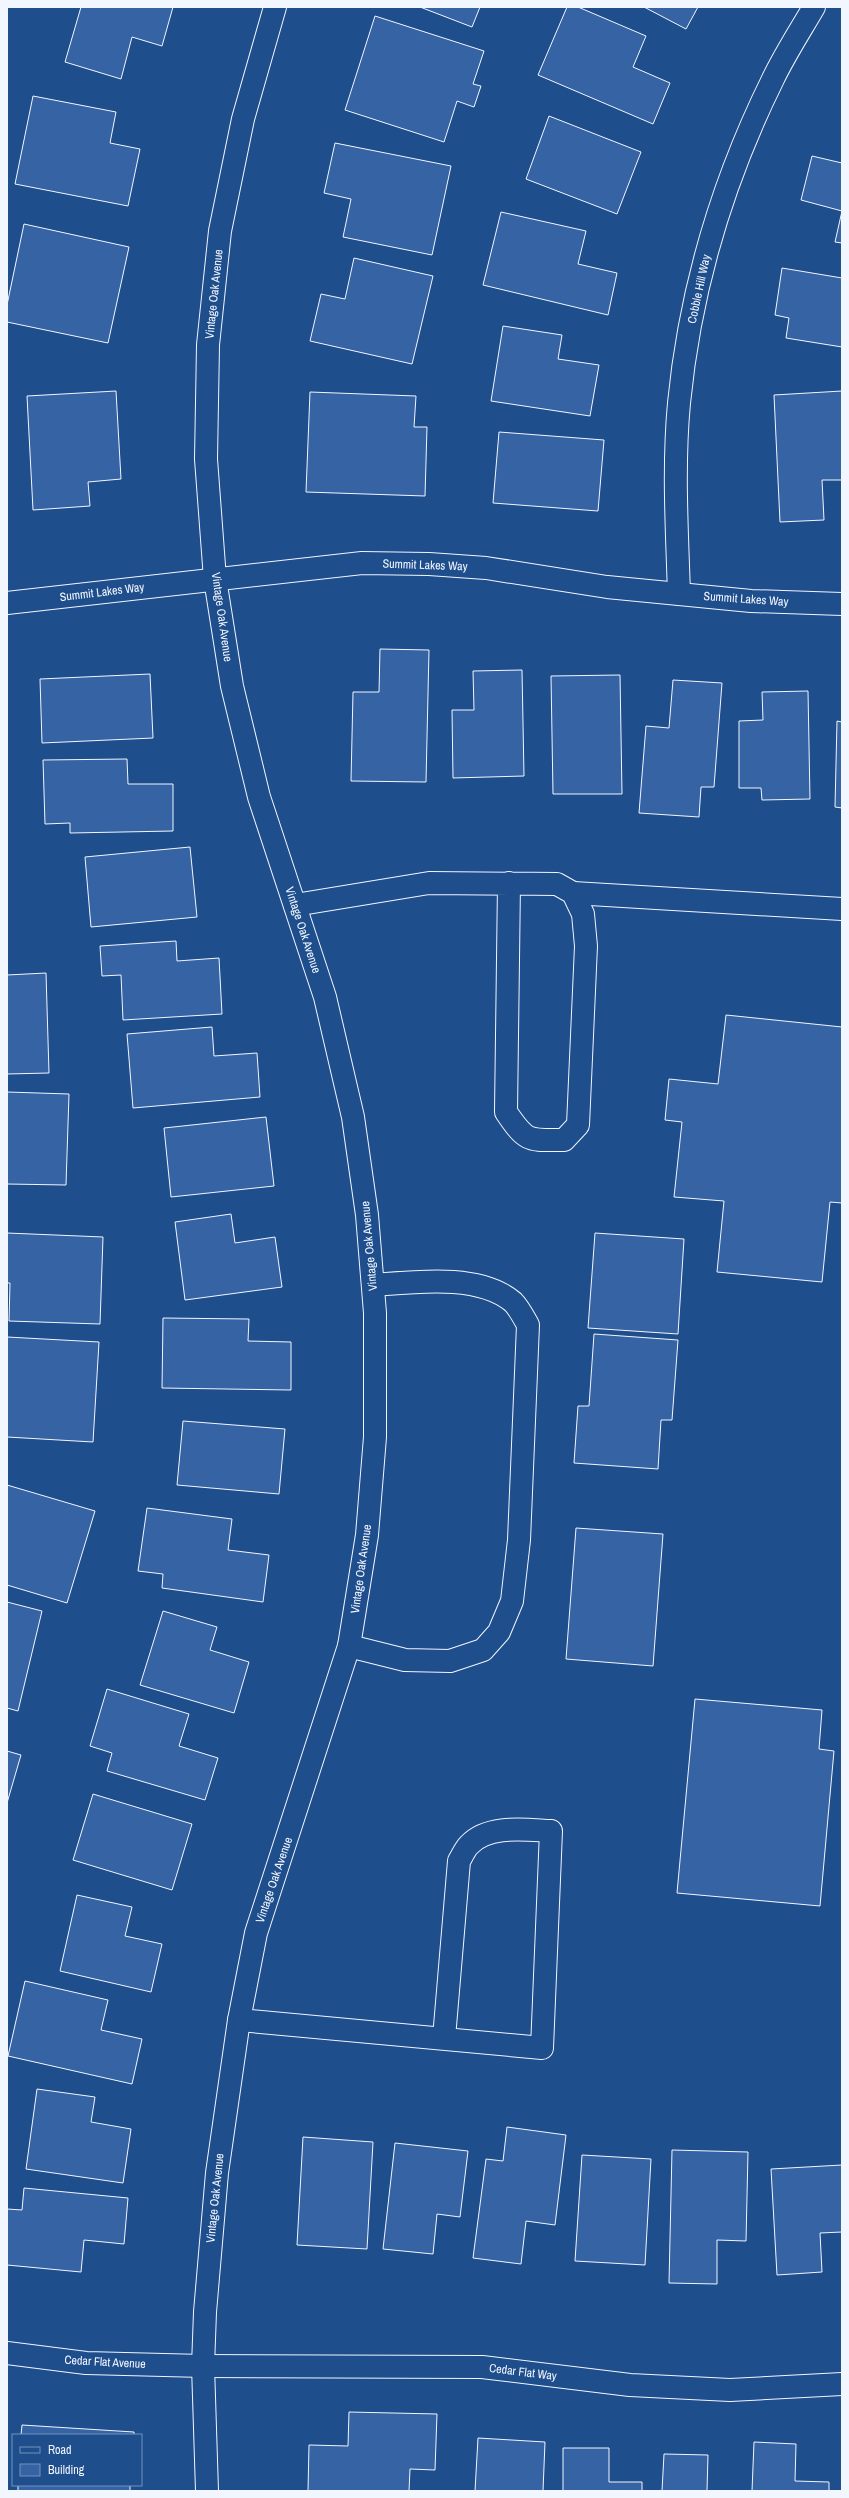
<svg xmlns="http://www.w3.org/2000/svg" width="849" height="2498" viewBox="0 0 849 2498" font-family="'Archivo Narrow',sans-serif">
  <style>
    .building { fill: #3563a3; stroke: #f2f6ff }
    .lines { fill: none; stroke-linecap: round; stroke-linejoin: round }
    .minor-casing { stroke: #f2f6ff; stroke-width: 24 }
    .minor { stroke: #1f4e8c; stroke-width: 22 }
    .labels { text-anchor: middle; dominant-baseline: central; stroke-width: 3; stroke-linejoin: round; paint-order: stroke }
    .street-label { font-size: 12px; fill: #f2f6ff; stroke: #1f4e8c }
  </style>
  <rect width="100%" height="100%" fill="#1f4e8c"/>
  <g class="building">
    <polygon points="81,7 173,7 162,46 132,37 121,79 65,62"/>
    <polygon points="420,7 480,7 472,27"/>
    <polygon points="567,7 578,7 646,36 633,67 670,83 653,124 538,75"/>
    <polygon points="644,7 698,7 686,29"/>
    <polygon points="375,16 484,51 473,84 481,86 474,107 457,101 444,142 345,110"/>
    <polygon points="33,96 116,112 110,143 140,149 128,206 15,184"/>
    <polygon points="549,116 641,152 617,214 526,179"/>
    <polygon points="335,143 451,166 432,255 343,237 351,199 324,193"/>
    <polygon points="812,156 842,163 842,211 801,200"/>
    <polygon points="842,211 842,243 835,242"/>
    <polygon points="501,212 586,231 578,264 617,273 608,315 483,285"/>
    <polygon points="24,224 129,247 108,343 7,322 7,305"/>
    <polygon points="354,258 433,276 412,364 310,341 321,294 345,299"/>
    <polygon points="782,268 842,278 842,347 786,338 789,318 775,315"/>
    <polygon points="503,326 562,335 558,359 599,365 590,416 491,401"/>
    <polygon points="116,391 121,479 88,482 90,506 33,510 27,396"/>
    <polygon points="842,391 842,480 822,480 824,520 780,522 774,395"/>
    <polygon points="310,392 416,396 414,427 427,427 425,496 306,492"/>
    <polygon points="499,432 604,440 598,511 493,503"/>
    <polygon points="380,649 429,650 426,782 351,781 353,692 379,692"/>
    <polygon points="522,670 524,776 453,778 452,710 474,710 473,671"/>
    <polygon points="150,674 153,738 42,743 40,679"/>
    <polygon points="620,675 622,794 553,794 551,676"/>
    <polygon points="673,680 722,683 714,787 701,787 699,817 639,813 646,726 669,728"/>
    <polygon points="808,691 810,799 762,800 761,788 739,788 739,721 763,720 762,692"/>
    <polygon points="837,721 842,722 842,808 835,807"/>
    <polygon points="127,759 128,784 173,784 173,831 70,833 70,823 45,824 43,760"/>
    <polygon points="190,847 197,917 91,927 85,857"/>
    <polygon points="176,941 177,961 219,958 222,1014 123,1020 121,975 102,976 100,946"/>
    <polygon points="46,973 49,1073 7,1074 7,975"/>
    <polygon points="726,1015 842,1027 842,1203 830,1202 822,1282 717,1272 724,1201 674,1197 682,1122 665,1120 669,1079 718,1084"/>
    <polygon points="212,1027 214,1056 257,1053 260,1097 133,1108 127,1034"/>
    <polygon points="7,1092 69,1094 66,1185 7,1184"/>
    <polygon points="266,1117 274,1186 171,1197 164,1128"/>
    <polygon points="231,1214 235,1243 275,1237 282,1287 185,1300 175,1222"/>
    <polygon points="7,1233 103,1237 100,1324 9,1321 10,1283 7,1283"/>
    <polygon points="595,1233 684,1239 678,1334 588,1328"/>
    <polygon points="163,1318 249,1319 248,1341 291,1342 291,1390 162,1388"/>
    <polygon points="594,1334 678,1340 672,1420 661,1420 658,1469 574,1463 578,1406 589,1406"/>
    <polygon points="7,1337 99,1342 93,1442 7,1437"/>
    <polygon points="183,1421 285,1429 279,1494 177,1485"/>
    <polygon points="7,1485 95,1511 67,1603 7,1585"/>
    <polygon points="147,1508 232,1519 228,1550 269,1555 263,1602 162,1588 163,1574 138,1571"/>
    <polygon points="576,1528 663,1534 653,1666 566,1659"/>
    <polygon points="7,1602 42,1611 18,1711 7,1708"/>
    <polygon points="163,1611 217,1627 210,1650 249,1662 234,1713 140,1685"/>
    <polygon points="107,1689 189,1714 179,1746 218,1758 205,1800 107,1771 112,1753 90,1746"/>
    <polygon points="695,1699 822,1710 819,1749 834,1751 820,1906 677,1893"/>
    <polygon points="7,1751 21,1755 7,1803"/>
    <polygon points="93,1794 192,1824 172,1890 73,1860"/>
    <polygon points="77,1895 132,1907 125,1936 162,1944 151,1992 60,1971"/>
    <polygon points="25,1981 108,2000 101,2030 142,2039 132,2084 8,2056"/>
    <polygon points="37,2089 95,2097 91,2122 131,2129 123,2183 26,2169"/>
    <polygon points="507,2127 566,2135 555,2225 526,2221 521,2264 473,2258 486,2159 503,2161"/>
    <polygon points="303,2137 373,2142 367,2249 297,2245"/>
    <polygon points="395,2143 468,2151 460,2217 437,2214 433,2254 383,2249"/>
    <polygon points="672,2150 748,2152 746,2241 717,2240 717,2284 669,2283"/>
    <polygon points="582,2155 651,2159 645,2265 575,2261"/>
    <polygon points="842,2165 842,2232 820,2233 822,2272 777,2275 771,2169"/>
    <polygon points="24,2188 128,2198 124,2244 84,2240 81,2272 7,2265 7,2209 22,2210"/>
    <polygon points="349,2412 437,2414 435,2470 410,2469 409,2491 308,2491 309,2445 348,2446"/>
    <polygon points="22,2425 134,2432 134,2435 21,2435"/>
    <polygon points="478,2438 545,2442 543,2491 475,2491"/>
    <polygon points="754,2442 796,2444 795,2481 829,2482 829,2491 752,2491"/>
    <polygon points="563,2448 609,2448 609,2482 642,2482 642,2491 563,2491"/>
    <polygon points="664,2454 708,2455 707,2491 714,2491 662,2491"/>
    <rect x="18" y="2485" width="112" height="6"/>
  </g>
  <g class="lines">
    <g class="minor-casing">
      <g id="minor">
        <path d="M679 594C677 531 673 467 679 403 690 291 723 180 773 79 785 54 800 31 814 7"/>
        <polyline points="7,603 362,563 429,564 486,568 607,587 751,601 842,604"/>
        <polyline points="573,893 842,909"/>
        <path d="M295 905 429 883 557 884 573 893 583 914 586 946 578 1125 564 1140C528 1140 527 1143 506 1112L509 883"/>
        <path d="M349 1646 405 1660 450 1661 483 1650 499 1632 512 1601 519 1540 528 1325C524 1318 519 1308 513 1302 479 1273 414 1282 373 1285"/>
        <path d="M239 2020 542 2048 551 1831C527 1830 488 1824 469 1845 465 1849 462 1856 459 1861L444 2038"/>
        <polyline points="7,2353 86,2363 203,2366 482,2367 630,2385 730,2390 842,2384"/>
        <polyline points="207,2491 203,2366 205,2312 217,2173 239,2020 256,1933 349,1646 367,1535 375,1437 375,1313 367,1215 353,1117 325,997 259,797 232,686 215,579 206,459 208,345 220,231 243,119 275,7"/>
      </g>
    </g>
    <use href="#minor" class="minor"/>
  </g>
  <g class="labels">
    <g class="street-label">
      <text transform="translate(699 289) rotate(-78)">Cobble Hill Way</text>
      <text transform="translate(214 294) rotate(-84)">Vintage Oak Avenue</text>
      <text transform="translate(425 565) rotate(2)">Summit Lakes Way</text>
      <text transform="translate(102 592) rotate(-7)">Summit Lakes Way</text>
      <text transform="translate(746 599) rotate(4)">Summit Lakes Way</text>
      <text transform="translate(222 617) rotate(82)">Vintage Oak Avenue</text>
      <text transform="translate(303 930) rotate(72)">Vintage Oak Avenue</text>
      <text transform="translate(369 1246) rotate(-95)">Vintage Oak Avenue</text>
      <text transform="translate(361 1569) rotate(-82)">Vintage Oak Avenue</text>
      <text transform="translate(274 1880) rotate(-71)">Vintage Oak Avenue</text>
      <text transform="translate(215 2198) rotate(-84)">Vintage Oak Avenue</text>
      <text transform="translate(105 2362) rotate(3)">Cedar Flat Avenue</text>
      <text transform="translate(523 2372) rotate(7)">Cedar Flat Way</text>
    </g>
  </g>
  <rect width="849" height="2498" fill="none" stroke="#f2f6ff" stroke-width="16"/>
  <rect x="12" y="2434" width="130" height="52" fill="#1f4e8c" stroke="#7391ba"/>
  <rect x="20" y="2447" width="20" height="6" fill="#1f4e8c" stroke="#7391ba"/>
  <text x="48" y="2454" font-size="12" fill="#f2f6ff">Road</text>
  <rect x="20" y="2464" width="20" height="12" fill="#3563a3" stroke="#7391ba"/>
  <text x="48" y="2474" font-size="12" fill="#f2f6ff">Building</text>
</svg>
